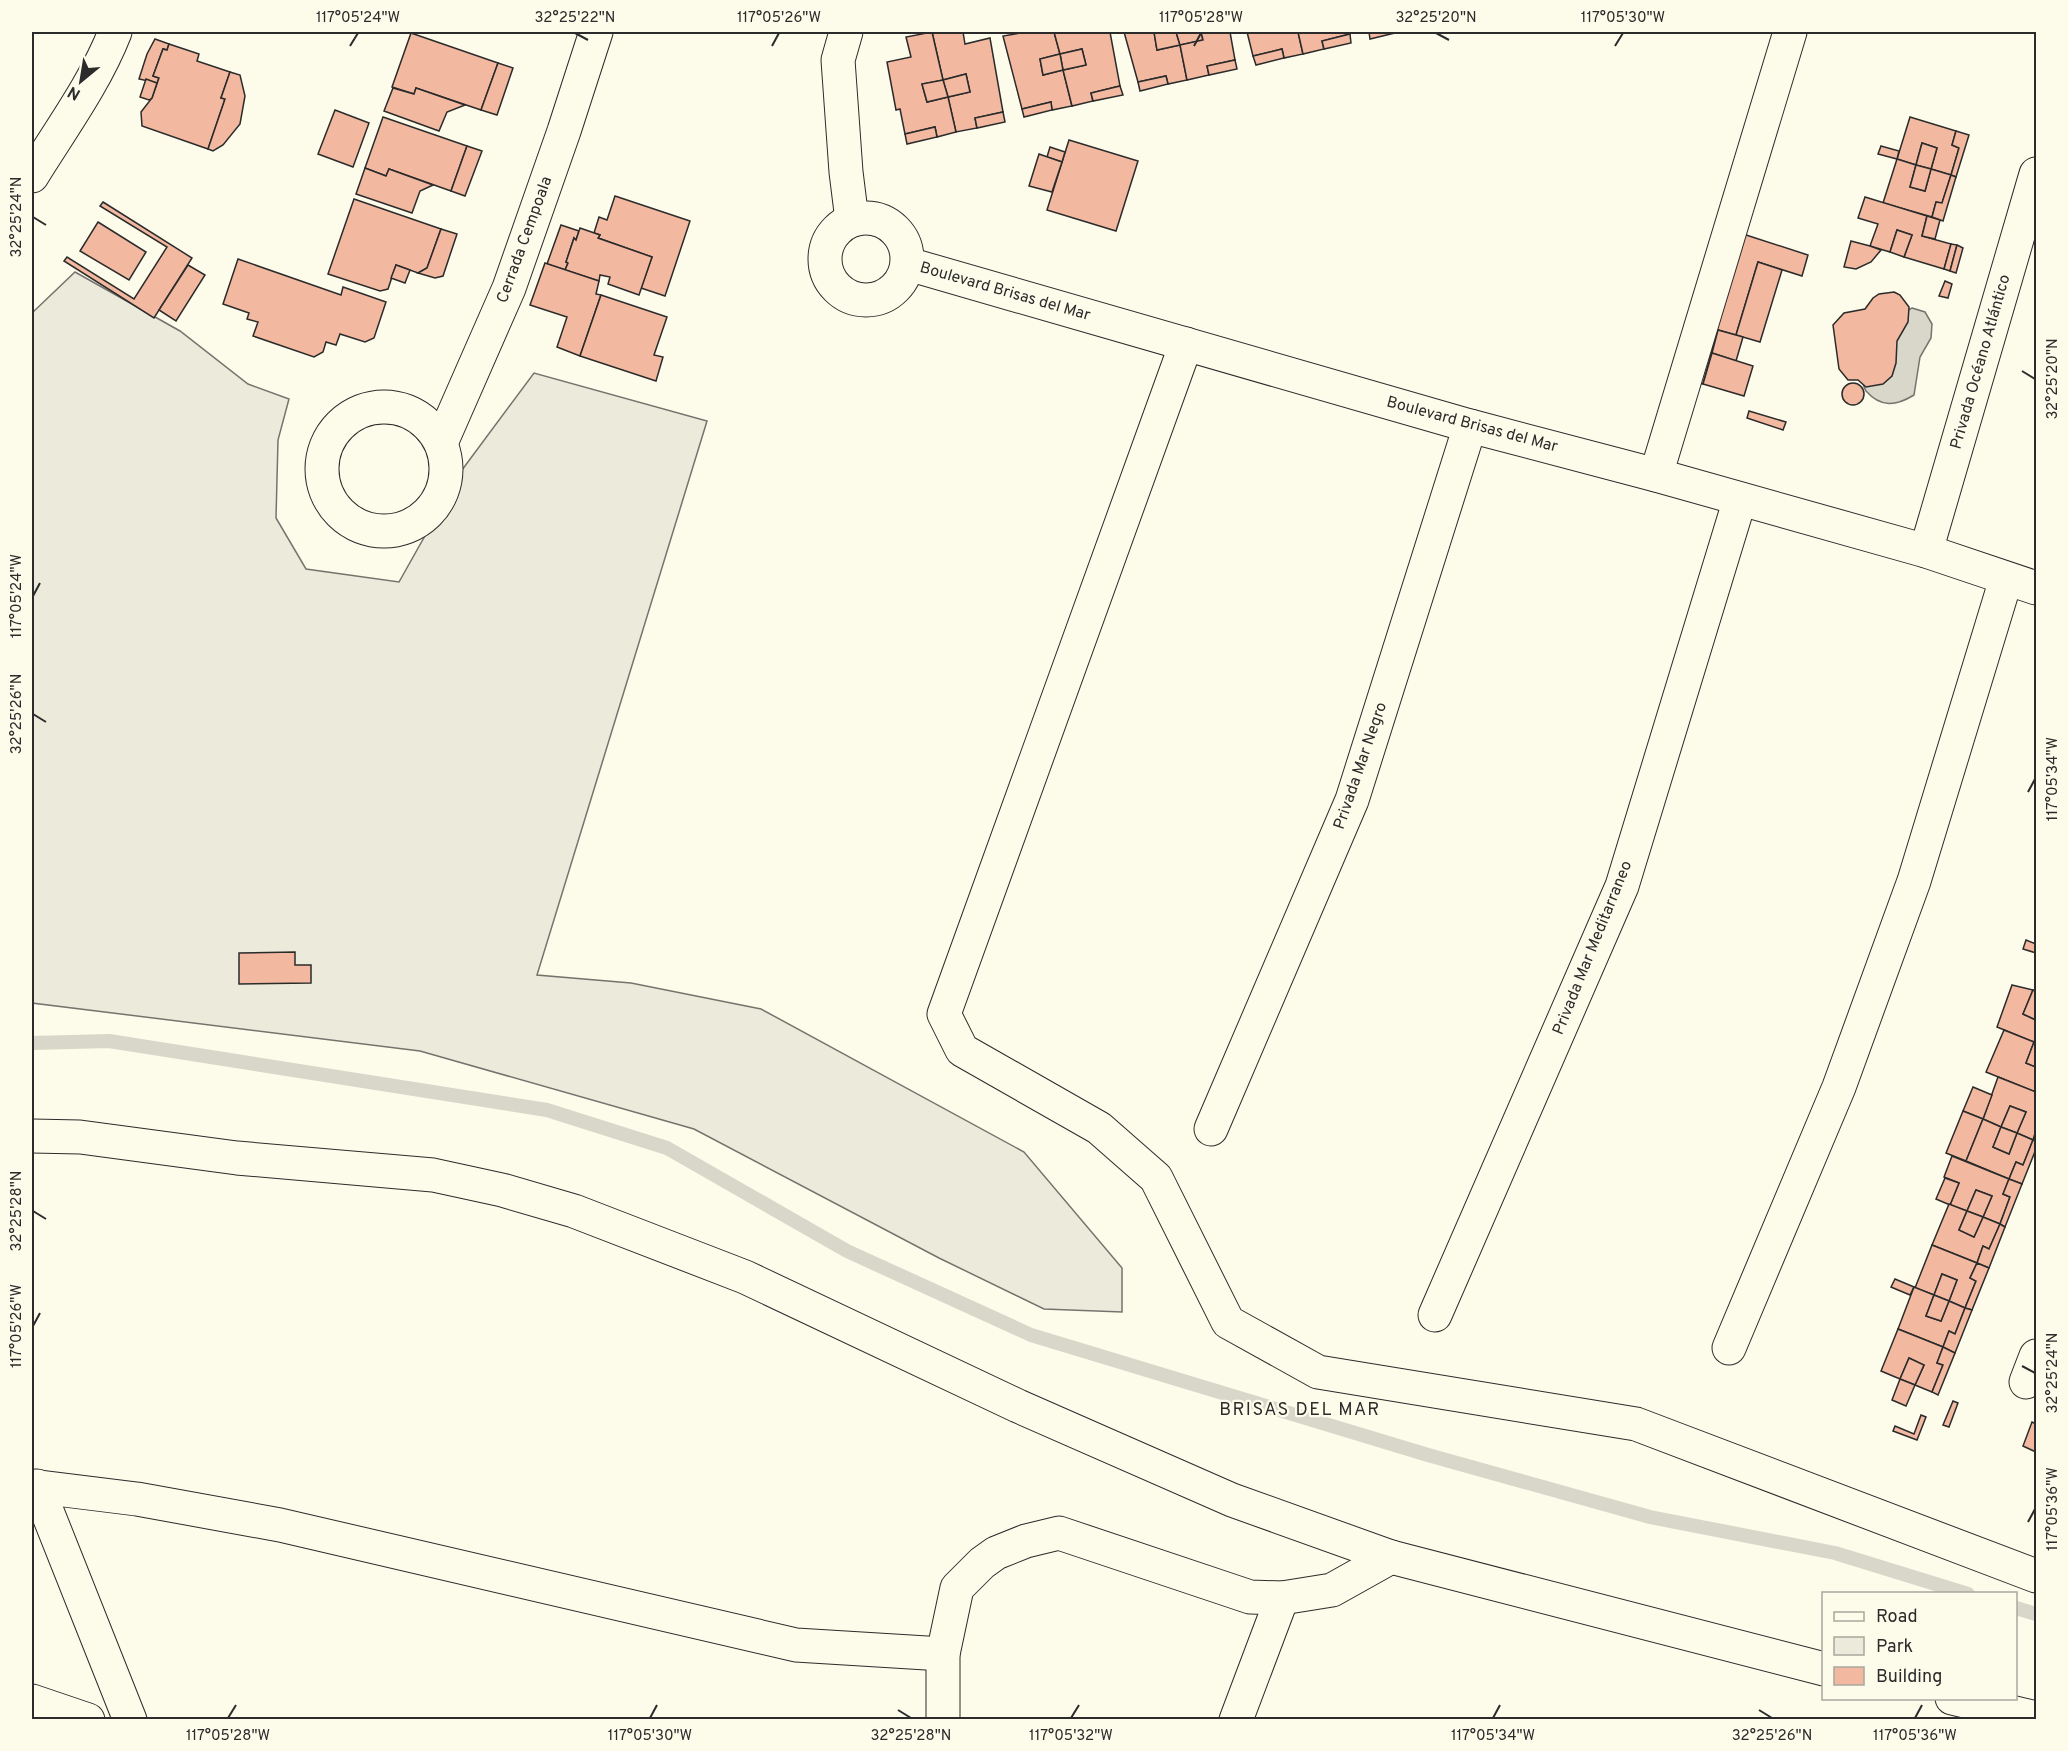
<svg xmlns="http://www.w3.org/2000/svg" width="2068" height="1751" viewBox="0 0 2068 1751" font-family="Overpass,sans-serif">
  <style>
    .green { fill: #ecebdb; stroke: #74746e; stroke-width: 1.5 }
    .water { fill: #d8d7c9; stroke: #74746e; stroke-width: 1.5 }
    .lines { fill: none; stroke-linecap: round; stroke-linejoin: round }
    .stream { stroke: #d8d7c9; stroke-width: 14 }
    .building { fill: #f2b8a0; stroke: #2b2b2b; stroke-width: 1.5 }
    .minor-casing { stroke: #2b2b2b; stroke-width: 35 }
    .tertiary-casing { stroke: #2b2b2b; stroke-width: 35 }
    .minor { stroke: #fdfbea; stroke-width: 33 }
    .tertiary { stroke: #fdfbea; stroke-width: 33 }
    .ticks { fill: none; stroke: #2b2b2b; stroke-width: 2 }
    .labels { text-anchor: middle; dominant-baseline: central; stroke-width: 4.5; stroke-linejoin: round; paint-order: stroke }
    .street-label { font-size: 16px; fill: #2b2b2b; stroke: #fdfbea }
    .neighbourhood-label { font-size: 18px; letter-spacing: 1.5px; fill: #2b2b2b; stroke: #fdfbea }
    .neatline { fill: none; stroke: #2b2b2b; stroke-width: 2 }
    .ticks-label { font-size: 15px; text-anchor: middle; fill: #2b2b2b }
  </style>
  <rect width="100%" height="100%" fill="#fdfbea"/>
  <polygon class="green" points="75,272 180,331 248,384 289,399 278,440 276,518 306,569 399,582 462,470 534,373 707,421 537,975 631,983 761,1009 1024,1152 1122,1268 1122,1312 1044,1309 939,1258 694,1129 420,1051 32,1003 32,313"/>
  <path class="water" d="M1912 308 1925 312 1932 324 1931 338 1920 357 1914 395C1896 406 1881 408 1866 391 1862 385 1861 374 1860 367L1898 315Z"/>
  <g class="lines">
    <g class="stream">
      <polyline points="32,1043 109,1041 547,1110 667,1148 847,1251 1031,1335 1428,1455 1650,1517 1835,1553 1968,1594"/>
      <polyline points="2016,1608 2036,1614"/>
    </g>
  </g>
  <g class="building">
    <polygon points="932,32 963,32 965,44 990,38 1003,112 975,118 977,128 956,132 948,97 970,92 966,74 943,80"/>
    <polygon points="932,32 943,80 922,84 927,102 948,97 956,132 937,137 935,127 905,134 900,109 896,110 887,62 911,57 906,37"/>
    <polygon points="1027,32 1054,32 1060,54 1040,59 1043,75 1063,70 1072,106 1052,110 1051,102 1022,109 1003,36"/>
    <polygon points="1054,32 1110,32 1120,86 1091,93 1093,101 1072,106 1063,70 1086,65 1082,49 1060,54"/>
    <polygon points="1124,32 1154,32 1157,50 1180,45 1187,80 1168,84 1166,76 1138,82"/>
    <polygon points="1154,32 1176,32 1180,45 1157,50"/>
    <polygon points="1176,32 1201,32 1203,40 1180,45"/>
    <polygon points="1201,32 1230,32 1235,60 1207,66 1209,75 1187,80 1180,45 1203,40"/>
    <polygon points="1247,32 1298,32 1303,54 1284,58 1282,49 1253,56"/>
    <polygon points="1298,32 1350,32 1350,34 1322,41 1324,49 1303,54"/>
    <polygon points="1369,32 1399,32 1370,39"/>
    <polygon points="411,33 498,63 481,110 416,88 414,94 392,87"/>
    <polygon points="1350,34 1351,43 1324,49 1322,41"/>
    <polygon points="155,39 169,44 167,50 163,49 153,76 159,78 157,83 139,79 147,54"/>
    <polygon points="169,44 199,54 197,61 230,72 221,98 225,99 208,149 142,126 141,112 152,98 159,78 153,76 163,49 167,50"/>
    <polygon points="1082,49 1086,65 1063,70 1060,54"/>
    <polygon points="1282,49 1284,58 1256,65 1253,56"/>
    <polygon points="1060,54 1063,70 1043,75 1040,59"/>
    <polygon points="1235,60 1237,69 1209,75 1207,66"/>
    <polygon points="498,63 513,68 497,115 481,110"/>
    <polygon points="230,72 240,75 245,96 240,124 223,145 213,151 208,149 225,99 221,98"/>
    <polygon points="966,74 970,92 948,97 943,80"/>
    <polygon points="1166,76 1168,84 1140,91 1138,82"/>
    <polygon points="146,79 157,83 152,98 149,100 140,97"/>
    <polygon points="943,80 948,97 927,102 922,84"/>
    <polygon points="1120,86 1123,95 1093,101 1091,93"/>
    <polygon points="393,88 414,94 416,88 465,105 447,112 439,131 384,111"/>
    <polygon points="1051,102 1052,110 1024,117 1022,109"/>
    <polygon points="335,110 369,123 353,167 318,154"/>
    <polygon points="1003,112 1005,122 977,128 975,118"/>
    <polygon points="383,117 467,146 451,191 389,169 386,176 365,168"/>
    <polygon points="1910,117 1956,131 1952,145 1959,148 1951,175 1931,169 1937,148 1922,143 1916,165 1897,159"/>
    <polygon points="935,127 937,137 907,144 905,134"/>
    <polygon points="1956,131 1969,135 1956,177 1951,175 1959,148 1952,145"/>
    <polygon points="1069,140 1138,161 1116,231 1047,210"/>
    <polygon points="1922,143 1937,148 1931,169 1916,165"/>
    <polygon points="467,146 482,151 465,196 451,191"/>
    <polygon points="1881,146 1899,151 1897,159 1878,154"/>
    <polygon points="1050,147 1065,152 1062,162 1047,157"/>
    <polygon points="1039,154 1062,162 1052,192 1029,186"/>
    <polygon points="1897,159 1916,165 1910,187 1925,191 1931,169 1951,175 1942,203 1936,202 1932,217 1883,203"/>
    <polygon points="1916,165 1931,169 1925,191 1910,187"/>
    <polygon points="365,168 386,176 389,169 433,185 420,191 412,213 356,194"/>
    <polygon points="1951,175 1956,177 1943,221 1932,217 1936,202 1942,203"/>
    <polygon points="615,196 690,221 665,296 641,288 652,257 598,238 600,235 594,233 599,217 607,220"/>
    <polygon points="1865,197 1927,216 1922,236 1951,244 1944,269 1904,257 1912,235 1897,230 1890,252 1870,246 1878,224 1858,218"/>
    <polygon points="354,199 441,229 427,268 418,273 396,265 388,289 380,291 328,274"/>
    <polygon points="103,202 192,258 154,318 64,261 67,257 134,299 167,247 100,206"/>
    <polygon points="1927,216 1940,220 1935,239 1922,236"/>
    <polygon points="98,222 146,252 129,280 80,251"/>
    <polygon points="561,225 579,231 576,240 574,238 566,262 568,263 565,270 547,264"/>
    <polygon points="580,228 600,235 598,238 652,257 639,295 608,284 610,277 600,275 599,281 565,270 568,263 566,262 574,238 576,240"/>
    <polygon points="441,229 457,234 443,276 435,278 418,273 427,268"/>
    <polygon points="1897,230 1912,235 1904,257 1890,252"/>
    <polygon points="1743,234 1808,255 1802,276 1758,262 1736,335 1718,330 1703,384 1698,383"/>
    <polygon points="1851,241 1870,246 1881,250 1871,262 1856,269 1844,267"/>
    <polygon points="1951,244 1957,245 1950,271 1944,269"/>
    <polygon points="1957,245 1963,248 1956,273 1950,271"/>
    <polygon points="238,259 341,295 343,287 386,302 374,338 365,342 340,334 336,345 326,342 323,352 314,357 253,336 258,322 247,319 249,313 223,304"/>
    <polygon points="1758,262 1782,270 1760,342 1736,335"/>
    <polygon points="545,263 599,281 596,294 601,295 580,356 557,347 567,317 530,305"/>
    <polygon points="188,265 205,275 176,321 159,310"/>
    <polygon points="396,265 410,270 405,283 391,278"/>
    <polygon points="1945,281 1952,284 1948,298 1939,296"/>
    <polygon points="1894,292 1900,295 1909,307 1908,322 1897,341 1896,363 1892,376 1883,384 1866,387 1858,380 1848,380 1839,369 1833,325 1844,313 1865,309 1873,298 1879,294"/>
    <polygon points="601,295 667,317 654,355 663,357 656,381 580,356"/>
    <polygon points="1718,330 1743,337 1736,361 1712,353"/>
    <polygon points="1712,353 1753,366 1744,396 1703,384"/>
    <circle cx="1853" cy="394" r="11"/>
    <polygon points="1749,411 1786,422 1783,430 1747,418"/>
    <polygon points="2026,940 2036,944 2036,953 2023,949"/>
    <polygon points="295,952 295,965 311,965 311,983 239,984 239,953"/>
    <polygon points="2012,985 2033,990 2023,1014 2036,1020 2036,1037 2034,1042 1997,1027"/>
    <polygon points="2033,990 2036,992 2036,1020 2023,1014"/>
    <polygon points="2004,1030 2034,1042 2026,1063 2036,1067 2036,1092 1986,1072"/>
    <polygon points="2034,1042 2036,1043 2036,1067 2026,1063"/>
    <polygon points="1998,1077 2036,1092 2036,1130 2033,1140 2017,1133 2026,1112 2010,1106 2001,1127 1983,1119"/>
    <polygon points="1973,1087 1992,1095 1983,1119 1963,1111"/>
    <polygon points="2010,1106 2026,1112 2017,1133 2001,1127"/>
    <polygon points="1963,1111 1983,1119 1966,1161 1946,1153"/>
    <polygon points="1983,1119 2001,1127 1993,1147 2009,1154 2017,1133 2033,1140 2023,1165 2016,1162 2009,1179 1966,1161"/>
    <polygon points="2001,1127 2017,1133 2009,1154 1993,1147"/>
    <polygon points="2033,1140 2036,1141 2036,1149 2022,1184 2009,1179 2016,1162 2023,1165"/>
    <polygon points="1952,1156 2009,1179 2003,1194 2010,1197 2000,1224 1983,1217 1992,1196 1976,1190 1967,1211 1950,1205 1959,1183 1944,1177"/>
    <polygon points="1945,1178 1959,1183 1950,1205 1936,1199"/>
    <polygon points="2009,1179 2022,1184 2005,1227 2000,1224 2010,1197 2003,1194"/>
    <polygon points="1976,1190 1992,1196 1983,1217 1967,1211"/>
    <polygon points="1949,1204 1967,1211 1959,1230 1974,1237 1983,1217 2000,1224 1989,1249 1983,1246 1977,1263 1932,1245"/>
    <polygon points="1967,1211 1983,1217 1974,1237 1959,1230"/>
    <polygon points="2000,1224 2005,1227 1989,1268 1977,1263 1983,1246 1989,1249"/>
    <polygon points="1932,1245 1977,1263 1970,1278 1976,1281 1965,1308 1949,1301 1957,1280 1942,1274 1934,1295 1915,1288"/>
    <polygon points="1977,1263 1989,1268 1972,1310 1965,1308 1976,1281 1970,1278"/>
    <polygon points="1942,1274 1957,1280 1949,1301 1934,1295"/>
    <polygon points="1895,1279 1914,1287 1910,1295 1891,1287"/>
    <polygon points="1914,1287 1934,1295 1926,1316 1941,1321 1949,1301 1965,1308 1955,1334 1949,1331 1943,1347 1898,1329"/>
    <polygon points="1934,1295 1949,1301 1941,1321 1926,1316"/>
    <polygon points="1965,1308 1972,1310 1955,1353 1943,1347 1949,1331 1955,1334"/>
    <polygon points="1898,1329 1943,1347 1937,1363 1943,1365 1932,1392 1915,1385 1924,1365 1909,1358 1900,1379 1881,1371"/>
    <polygon points="1943,1347 1955,1353 1938,1395 1932,1392 1943,1365 1937,1363"/>
    <polygon points="1909,1358 1924,1365 1915,1385 1900,1379"/>
    <polygon points="1900,1379 1915,1385 1906,1406 1892,1400"/>
    <polygon points="1953,1401 1958,1403 1949,1427 1943,1425"/>
    <polygon points="1921,1415 1926,1417 1917,1440 1893,1431 1895,1426 1914,1434"/>
    <polygon points="2032,1422 2036,1424 2036,1452 2023,1446"/>
  </g>
  <g class="lines">
    <g class="minor-casing">
      <g id="minor">
        <polyline points="846,32 838,60 846,172 852,220"/>
        <path d="M32 176C61 129 95 83 115 32"/>
        <polyline points="1186,344 944,1014 962,1050 1099,1128 1156,1178 1228,1322 1318,1372 1636,1424 2036,1576"/>
        <circle cx="384" cy="469" r="62"/>
        <polyline points="441,443 509,288 564,131 596,32"/>
        <polyline points="1656,475 1790,32"/>
        <polyline points="1926,551 2036,174"/>
        <polyline points="1211,1129 1352,800 1470,426"/>
        <polyline points="32,1136 80,1137 237,1158 433,1175 502,1190 574,1211 745,1277 1018,1406 1232,1500 1391,1557"/>
        <polyline points="1435,1315 1622,886 1740,499"/>
        <polyline points="1729,1348 1839,1087 1914,881 2006,579"/>
        <polyline points="2026,1382 2036,1356"/>
        <polyline points="32,1486 137,1499 280,1525 796,1645 943,1654"/>
        <polyline points="37,1486 130,1720"/>
        <polyline points="32,1701 88,1720"/>
        <polyline points="943,1720 943,1654 957,1588 982,1563 996,1553 1026,1541 1059,1533 1250,1597 1282,1598 1332,1590 1391,1557"/>
        <polyline points="1236,1720 1282,1598"/>
      </g>
    </g>
    <g class="tertiary-casing">
      <g id="tertiary">
        <circle cx="866" cy="259" r="41"/>
        <polyline points="908,264 1470,426 1656,475 1926,551 2036,588"/>
        <polyline points="1391,1557 1824,1669"/>
        <polyline points="1952,1698 2036,1718"/>
      </g>
    </g>
    <use href="#minor" class="minor"/>
    <use href="#tertiary" class="tertiary"/>
  </g>
  <path class="ticks" d="M575 33 588 40M1436 33 1449 40M350 46 358 33M772 46 779 33M1194 46 1201 33M1615 46 1623 33M33 217 46 225M2022 371 2035 379M33 596 40 583M33 714 46 722M2028 792 2035 779M33 1211 46 1219M33 1326 40 1313M2022 1366 2035 1373M2028 1522 2035 1509M898 1710 911 1718M1759 1710 1772 1718M228 1718 236 1705M650 1718 657 1705M1071 1718 1079 1705M1493 1718 1500 1705M1915 1718 1922 1705"/>
  <g class="labels">
    <g class="street-label">
      <text transform="translate(525 240) rotate(-70)">Cerrada Cempoala</text>
      <text transform="translate(1005 292) rotate(16)">Boulevard Brisas del Mar</text>
      <text transform="translate(1981 362) rotate(-74)">Privada Océano Atlántico</text>
      <text transform="translate(1472 425) rotate(15)">Boulevard Brisas del Mar</text>
      <text transform="translate(1361 766) rotate(-71)">Privada Mar Negro</text>
      <text transform="translate(1593 948) rotate(-68)">Privada Mar Meditarraneo</text>
    </g>
    <g class="neighbourhood-label">
      <text x="1300" y="1410">BRISAS DEL MAR</text>
    </g>
  </g>
  <rect width="2068" height="1751" fill="none" stroke="#fdfbea" stroke-width="66"/>
  <rect x="1822" y="1592" width="195" height="108" fill="#fdfbea" stroke="#a9a89e" stroke-width="1.5"/>
  <rect x="1834" y="1612" width="30" height="9" fill="#fdfbea" stroke="#a9a89e" stroke-width="1.5"/>
  <text x="1876" y="1622" font-size="18" fill="#2b2b2b">Road</text>
  <rect x="1834" y="1637" width="30" height="18" fill="#ecebdb" stroke="#a9a89e" stroke-width="1.5"/>
  <text x="1876" y="1652" font-size="18" fill="#2b2b2b">Park</text>
  <rect x="1834" y="1667" width="30" height="18" fill="#f2b8a0" stroke="#a9a89e" stroke-width="1.5"/>
  <text x="1876" y="1682" font-size="18" fill="#2b2b2b">Building</text>
  <g transform="translate(81 81) rotate(210)" stroke="#fdfbea" stroke-width="4.5" paint-order="stroke">
  <path d="M0-4.5L10 22L0 15L-10 22Z" fill="#2b2b2b"/>
  <text y="-9" font-size="16" font-weight="bold" text-anchor="middle" fill="#2b2b2b">N</text>
  </g>
  <rect x="33" y="33" width="2002" height="1685" class="neatline"/>
  <g class="ticks-label">
    <text x="358" y="22">117°05'24"W</text>
    <text x="575" y="22">32°25'22"N</text>
    <text x="779" y="22">117°05'26"W</text>
    <text x="1201" y="22">117°05'28"W</text>
    <text x="1436" y="22">32°25'20"N</text>
    <text x="1623" y="22">117°05'30"W</text>
    <text transform="translate(16 217) rotate(-90)" y="5">32°25'24"N</text>
    <text transform="translate(2052 379) rotate(-90)" y="5">32°25'20"N</text>
    <text transform="translate(16 596) rotate(-90)" y="5">117°05'24"W</text>
    <text transform="translate(16 714) rotate(-90)" y="5">32°25'26"N</text>
    <text transform="translate(2052 779) rotate(-90)" y="5">117°05'34"W</text>
    <text transform="translate(16 1211) rotate(-90)" y="5">32°25'28"N</text>
    <text transform="translate(16 1326) rotate(-90)" y="5">117°05'26"W</text>
    <text transform="translate(2052 1373) rotate(-90)" y="5">32°25'24"N</text>
    <text transform="translate(2052 1509) rotate(-90)" y="5">117°05'36"W</text>
    <text x="228" y="1740">117°05'28"W</text>
    <text x="650" y="1740">117°05'30"W</text>
    <text x="911" y="1740">32°25'28"N</text>
    <text x="1071" y="1740">117°05'32"W</text>
    <text x="1493" y="1740">117°05'34"W</text>
    <text x="1772" y="1740">32°25'26"N</text>
    <text x="1915" y="1740">117°05'36"W</text>
  </g>
</svg>
